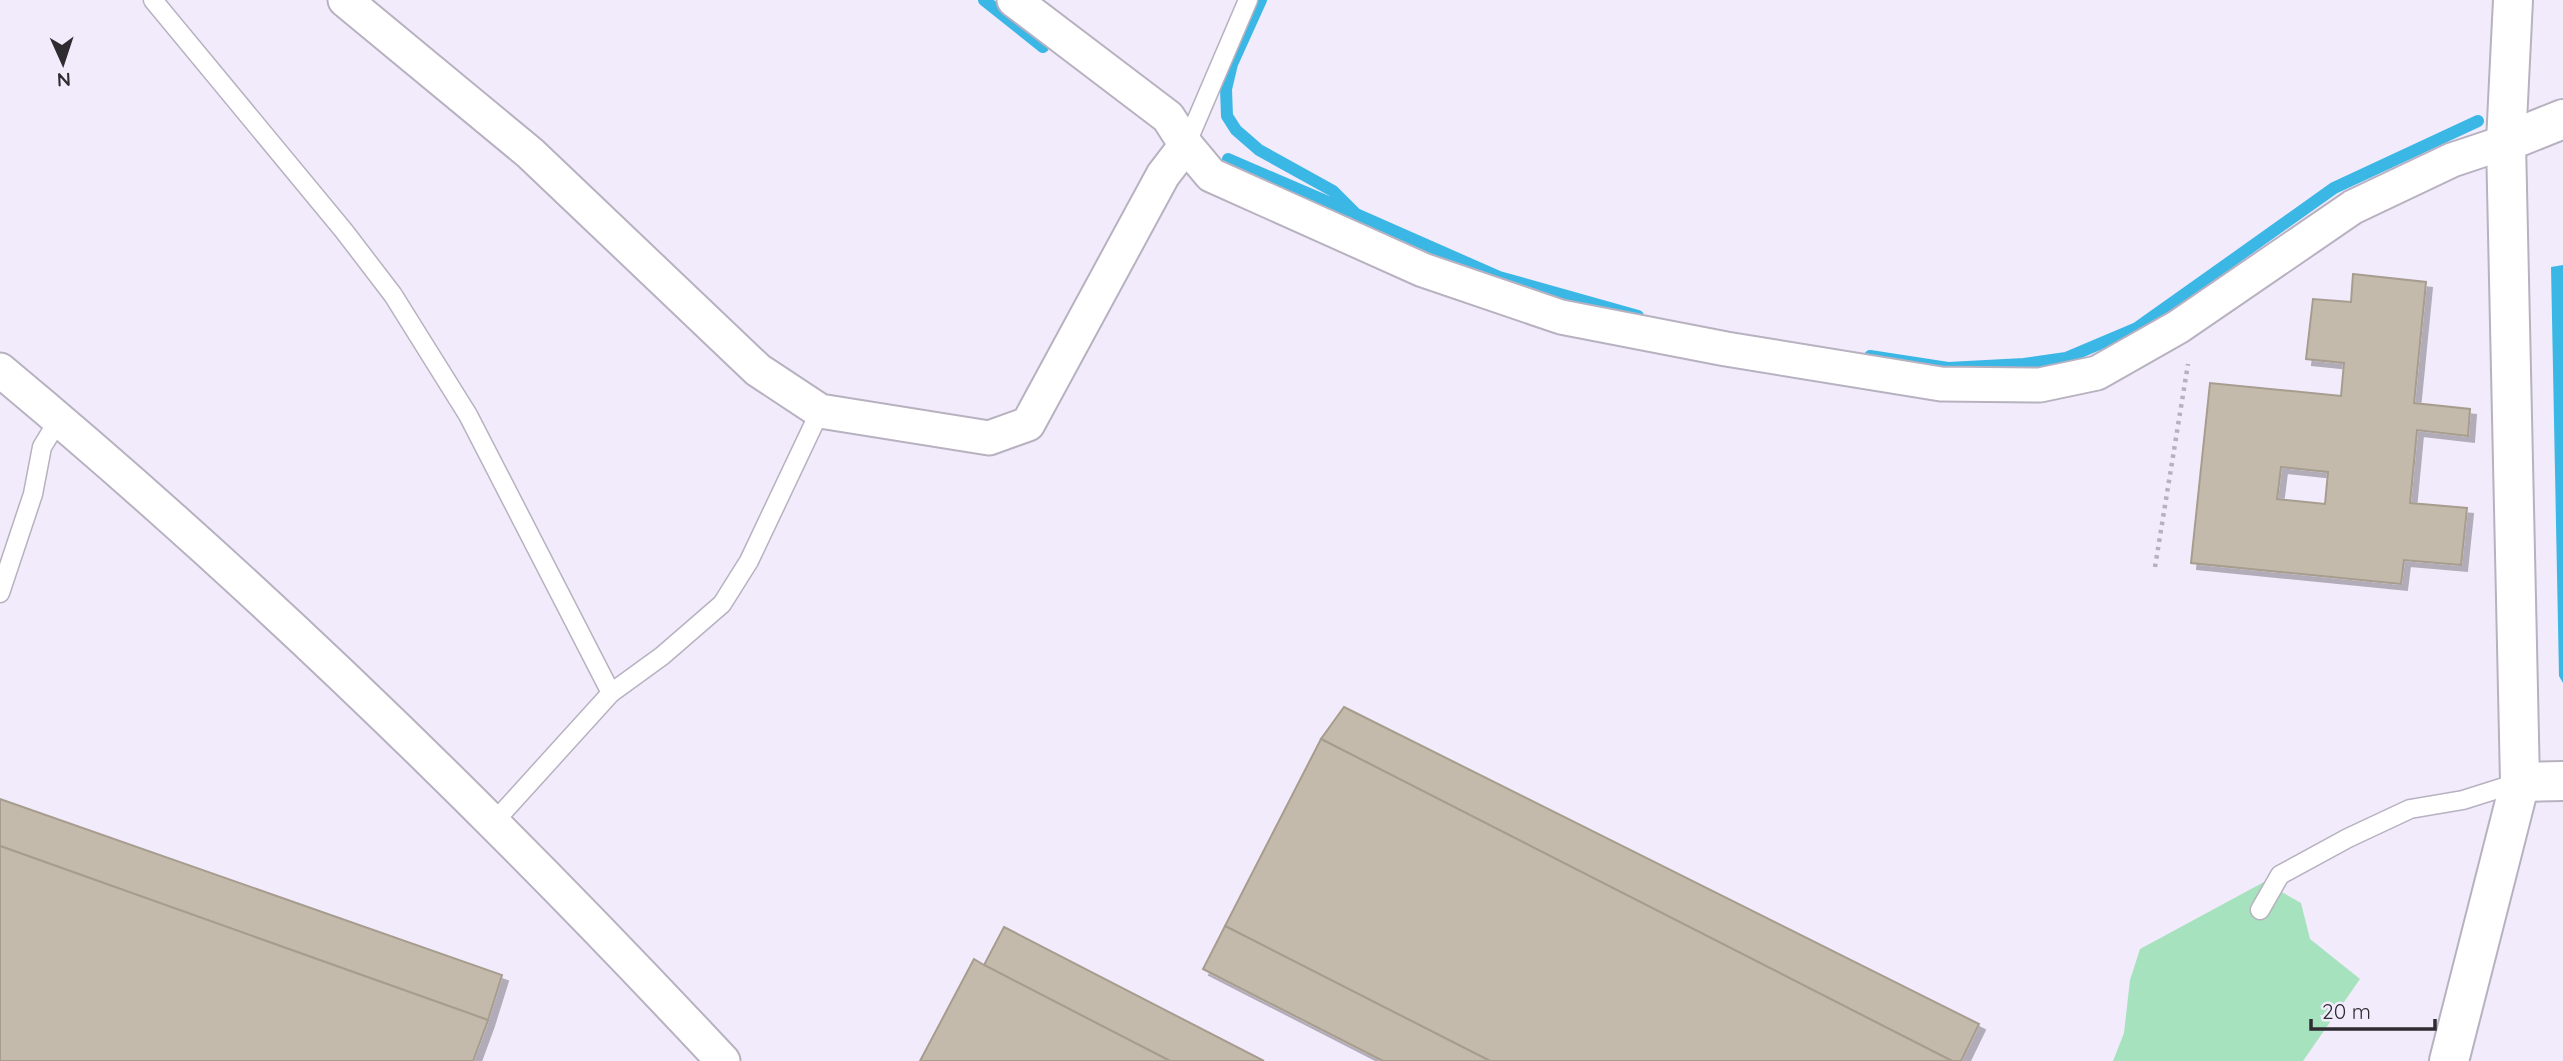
<svg xmlns="http://www.w3.org/2000/svg" width="2563" height="1061" viewBox="0 0 2563 1061" font-family="Quicksand,sans-serif">
  <style>
    .green { fill: #a6e2be }
    .water { fill: #3bb7e6 }
    .lines { fill: none; stroke-linecap: round; stroke-linejoin: round }
    .stream { stroke: #3bb7e6; stroke-width: 12 }
    .building { fill: #c4baac; stroke: #a79d8f; stroke-width: 2; fill-rule: evenodd; filter: url(#shadow) }
    .lane-casing { stroke: #b7b1c0; stroke-width: 21 }
    .street-casing { stroke: #b7b1c0; stroke-width: 37 }
    .secondary-casing { stroke: #b7b1c0; stroke-width: 42 }
    .path { stroke: #b6b1be; stroke-width: 4.5; stroke-dasharray: 3.5 5; stroke-linecap: butt }
    .lane { stroke: #fff; stroke-width: 18 }
    .street { stroke: #fff; stroke-width: 33 }
    .secondary { stroke: #fff; stroke-width: 38 }
  </style>
  <defs>
    <filter id="shadow"><feDropShadow dx="6" dy="6" stdDeviation="0" flood-color="#0004"/></filter>
  </defs>
  <rect width="100%" height="100%" fill="#f2ebfb"/>
  <polygon class="green" points="2264,882 2301,903 2310,939 2360,979 2303,1061 2113,1061 2124,1033 2130,980 2140,949"/>
  <polygon class="water" points="2563,265 2563,683 2559,676 2551,267"/>
  <g class="lines">
    <g class="stream">
      <polyline points="984,0 1043,47"/>
      <polyline points="1261,0 1232,64 1226,89 1227,116 1236,130 1259,150 1333,191 1356,214 1499,277 1638,316"/>
      <polyline points="1228,159 1349,211"/>
      <polyline points="1870,356 1948,368 2024,364 2066,358 2137,328 2334,188 2478,121"/>
    </g>
  </g>
  <g class="building">
    <path d="M2353 274 2426 282 2414 403 2470 409 2468 436 2417 430 2410 503 2467 508 2461 565 2404 560 2401 584 2191 563 2210 383 2341 396 2344 363 2306 359 2313 299 2351 302ZM2281 467 2328 472 2325 504 2277 499Z"/>
    <polygon points="1344,707 1979,1024 1961,1061 1952,1061 1321,739"/>
    <polygon points="1321,739 1952,1061 1490,1061 1225,926"/>
    <polygon points="0,799 502,975 488,1020 0,846"/>
    <polygon points="0,846 488,1020 473,1061 0,1061"/>
    <polygon points="1225,926 1490,1061 1383,1061 1203,969"/>
    <polygon points="1004,927 1264,1061 1170,1061 984,965"/>
    <polygon points="974,959 984,965 1170,1061 920,1061"/>
  </g>
  <g class="lines">
    <g class="lane-casing">
      <g id="lane">
        <polyline points="153,0 344,231 393,295 468,415 611,693"/>
        <polyline points="1186,145 1248,0"/>
        <polyline points="0,593 33,494 42,447 59,419"/>
        <polyline points="494,822 611,693 662,656 722,604 749,561 820,411"/>
        <polyline points="2260,910 2280,875 2348,838 2410,809 2463,800 2520,782"/>
      </g>
    </g>
    <g class="street-casing">
      <g id="street">
        <polyline points="345,0 530,153 758,370 820,411 989,438 1028,424 1163,175 1186,145"/>
        <polyline points="1014,0 1168,117 1186,145 1211,175 1423,270 1561,317 1726,349 1941,384 2040,385 2097,373 2178,327 2353,207 2452,160 2506,142"/>
        <path d="M0 370C256 583 495 817 723 1061"/>
      </g>
    </g>
    <g class="secondary-casing">
      <g id="secondary">
        <polyline points="2506,142 2563,119"/>
        <polyline points="2520,782 2563,781"/>
        <polyline points="2449,1061 2520,782 2506,142 2513,0"/>
      </g>
    </g>
    <polyline class="path" points="2155,567 2188,364"/>
    <use href="#lane" class="lane"/>
    <use href="#street" class="street"/>
    <use href="#secondary" class="secondary"/>
  </g>
  <g transform="translate(63 63) rotate(177)" stroke="#f2ebfb" stroke-width="5" paint-order="stroke">
  <path d="M0-5L12 26L0 18L-12 26Z" fill="#2e2b31"/>
  <text y="-10" font-size="19" font-weight="bold" text-anchor="middle" fill="#2e2b31">N</text>
  </g>
  <path d="M2311 1019v10h124v-10" fill="none" stroke="#2e2b31" stroke-width="3.5"/>
  <text x="2322" y="1019" font-size="21" fill="#2e2b31" stroke="#f2ebfb" stroke-width="5" paint-order="stroke">20 m</text>
</svg>
